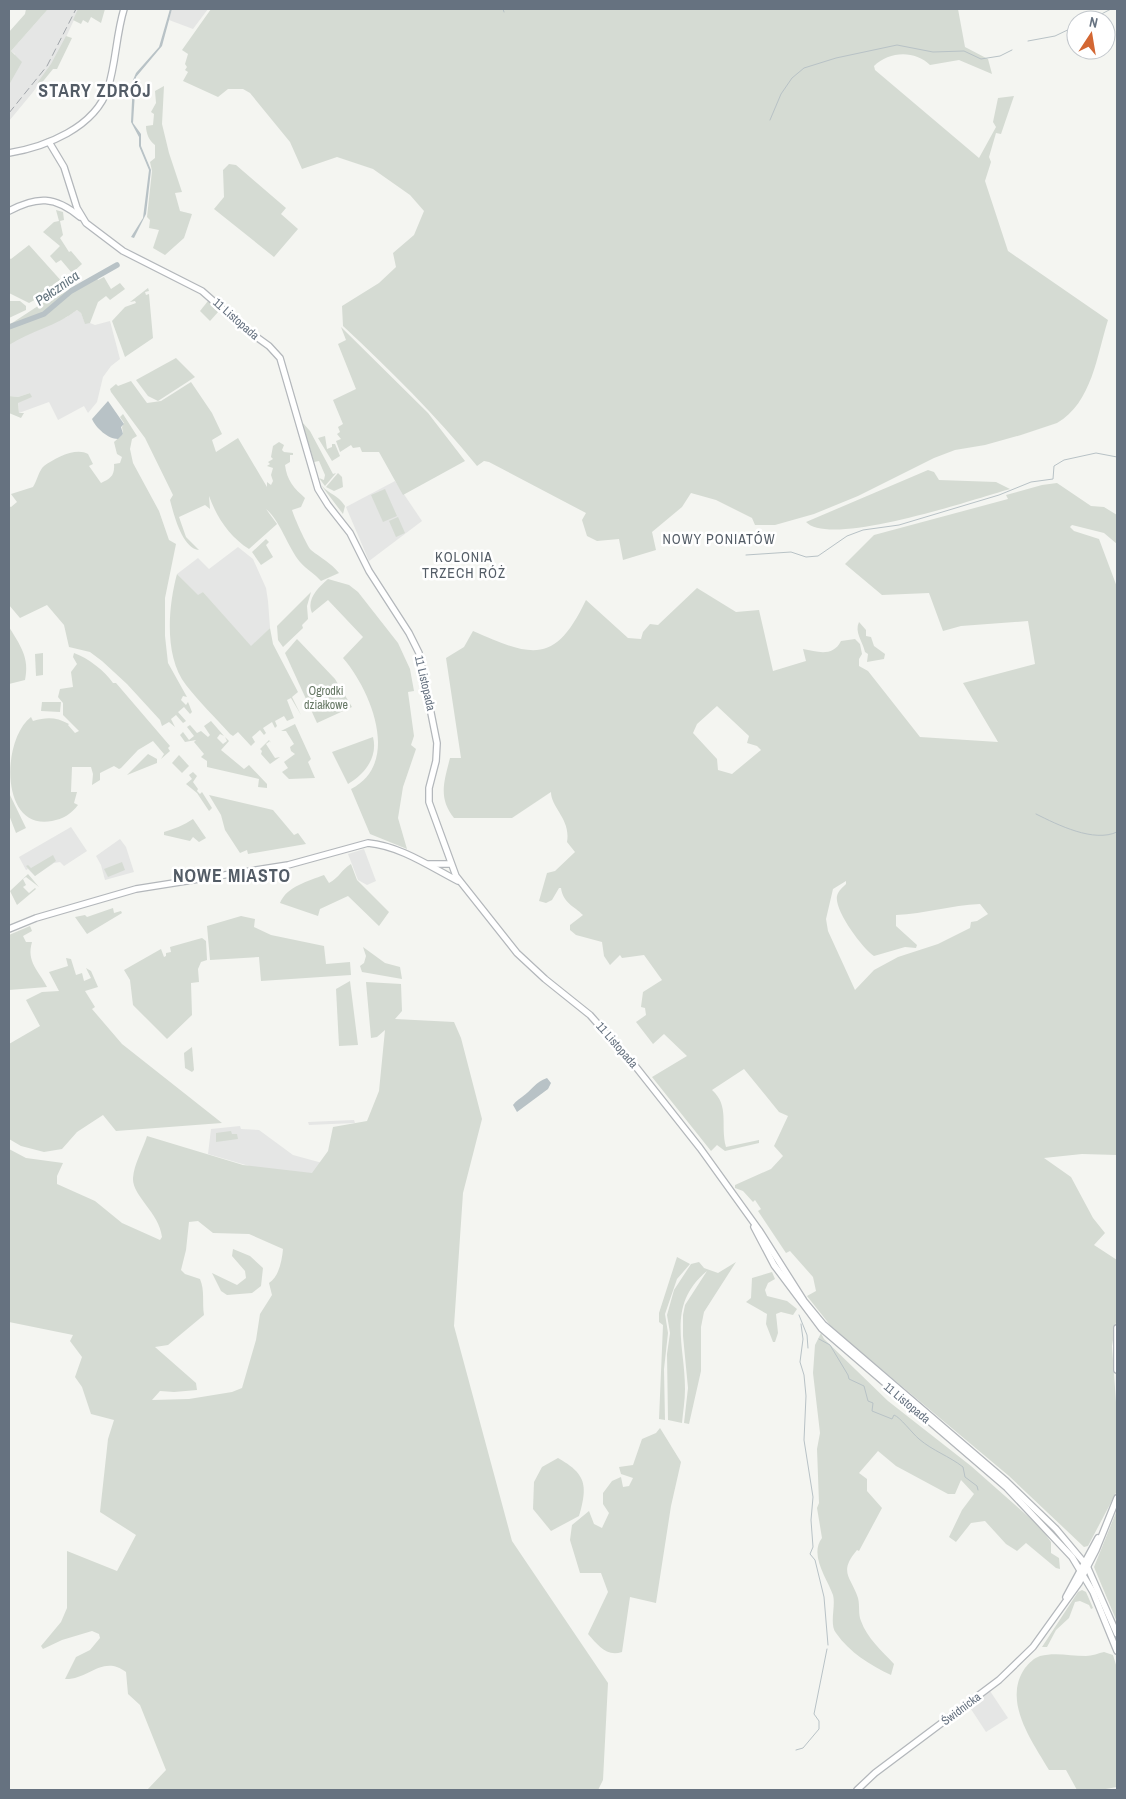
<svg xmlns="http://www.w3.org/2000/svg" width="1126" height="1799" viewBox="0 0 1126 1799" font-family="'Archivo Narrow',sans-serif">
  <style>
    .built { fill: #e5e6e5 }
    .green { fill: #d5dbd3; fill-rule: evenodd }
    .water { fill: #b8c2c6 }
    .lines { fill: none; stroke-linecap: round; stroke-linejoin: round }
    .stream { stroke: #b8c2c6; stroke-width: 1 }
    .river { stroke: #b8c2c6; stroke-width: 5.5 }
    .secondary-casing { stroke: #b3b7bb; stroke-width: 8 }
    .secondary { stroke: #fff; stroke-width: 5.5 }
    .rail { stroke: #a2a6ab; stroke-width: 1; stroke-dasharray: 8 4; stroke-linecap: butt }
    .labels { text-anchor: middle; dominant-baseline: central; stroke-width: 5; stroke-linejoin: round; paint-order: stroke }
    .street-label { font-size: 12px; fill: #667280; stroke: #fff }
    .park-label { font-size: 12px; fill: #667864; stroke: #fff }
    .water-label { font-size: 14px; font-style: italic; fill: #62737d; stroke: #fff }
    .neighbourhood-label { font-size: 14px; letter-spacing: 1px; fill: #535c66; stroke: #fff }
    .district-label { font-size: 18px; font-weight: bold; letter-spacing: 1px; fill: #535c66; stroke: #fff }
  </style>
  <rect width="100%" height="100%" fill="#f4f5f1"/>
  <g class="built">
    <polygon points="48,9 79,9 55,61 33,92 9,121 9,85 15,54 11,51"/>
    <polygon points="172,9 208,9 193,29 169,20"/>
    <polygon points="77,310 81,313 85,323 90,323 95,325 110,321 120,359 111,366 103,377 97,402 88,413 84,406 58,420 49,402 19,413 18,402 31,397 30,393 18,397 9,396 9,345 18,338 67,317"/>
    <polygon points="395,481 422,521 369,561 346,507"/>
    <polygon points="238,547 253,559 266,588 268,601 270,628 251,647 203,592 198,596 177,574 198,558 209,569"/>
    <polygon points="71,827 87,851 64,866 60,862 54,863 35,876 28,869 26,870 19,857"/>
    <polygon points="120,839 126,847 134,872 105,880 101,865 96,856"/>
    <polygon points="364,849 376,881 367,885 358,880 348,854"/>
    <polygon points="354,1120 355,1123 309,1125 308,1122"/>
    <polygon points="240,1126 241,1129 259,1130 293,1155 326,1164 321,1187 208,1154 211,1129"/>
    <polygon points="990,1691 1008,1718 986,1732 969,1706"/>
  </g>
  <g class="green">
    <polygon points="26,9 48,9 11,51 22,62 10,83 9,32 25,14"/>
    <polygon points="78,9 105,9 101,23 91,17 88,23 83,20 81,24 73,20"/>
    <path d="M211 9H958L965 47 988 59 992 74 959 60 930 65C915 50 889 51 874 66L875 70 979 158 996 127 993 122 998 98 1014 96 1001 134 996 133 989 157 991 162 985 181 1008 251 1108 320C1097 355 1092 403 1057 423L1021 435 985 445 955 450 934 458 858 496 814 514 775 525H755L752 518 716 500 691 493 682 507 652 532 656 550 623 560 619 539 597 541 587 536 582 520 586 513 489 462 484 461 477 466C436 415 391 371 343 326L342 306 379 283 396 267 393 253 414 235 424 211 410 195 373 169 337 157 302 169 290 142 250 93 243 89H228L218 97 183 81 188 72 185 70 187 67 185 64 188 54 182 50Z"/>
    <polygon points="66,36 72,38 57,69 53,69 40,85 38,82 51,64"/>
    <path d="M164 86 162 124 169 153 182 192 175 193 180 211 192 214 184 238 165 255 153 248 159 230 149 228 150 220 147 217 152 171 150 162 155 158V145C149 141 146 133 146 126L153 125 154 114 151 112 156 103 155 91Z"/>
    <polygon points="229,164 236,165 286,208 281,214 298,229 274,257 214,209 224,197 223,170"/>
    <polygon points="56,210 63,212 64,220 60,221 63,235 60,238 69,252 71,251 82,264 72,273 61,260 56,263 50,256 60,246 43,232 54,222 59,221"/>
    <polygon points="29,245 64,284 29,303 9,293 9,258 11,259"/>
    <path d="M96 277 98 280 104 277 111 289 120 283 125 289 110 300 106 296 98 302 90 323 85 324 81 313 77 310C57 326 30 331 9 345V325L41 304Z"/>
    <polygon points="148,288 149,291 145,292 146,295 149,294 153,338 125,357 112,321 125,307 136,303 135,301 130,302"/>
    <polygon points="9,301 20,301 26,306 26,310 9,318"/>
    <polygon points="208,301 219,311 210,321 200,311"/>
    <polygon points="341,327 428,413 465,461 403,495 379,452 362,452 360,447 353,448 351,445 340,452 336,441 341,439 337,434 340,432 338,427 343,424 333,400 356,389 338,344 346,340"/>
    <polygon points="176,358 195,377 158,401 148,396 136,380"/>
    <path d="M131 381 147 403 161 401 191 382 212 413 222 434 212 440 216 452 238 438 267 487V482L271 485 273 481 271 475 273 468 267 466 270 464 268 462 273 459 271 457 273 446 279 442 284 445 282 450 284 452 293 453V455H290V462L285 465C287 481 294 488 305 498L301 507 292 510C294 517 307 546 311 550 321 558 331 563 339 573L321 581C315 574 306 569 300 562 287 546 281 522 266 509L277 524 249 549C230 537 217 518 209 496L210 509 205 505 179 517 186 537 199 550C182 548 174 515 170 500L173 495 145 438 111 392 110 389 116 384 118 386Z"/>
    <polygon points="30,393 32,397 18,403 19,413 24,413 21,418 9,413 9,396 18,397"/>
    <path d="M123 414 137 436 132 439 130 449 133 463 159 511 169 540 176 544 165 598V636L168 663 187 697 183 696 181 700 186 705 188 702 192 712 190 714 184 707 178 712 186 721 183 723 176 715 171 719 175 727 169 722 162 726 160 720 127 684 102 661 90 652 69 647 64 625 47 605 20 618 9 605V506L11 507 17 502 11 494 33 487C37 481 39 470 44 466 55 458 76 447 88 454L93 464 89 466 101 483C110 479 115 476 114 464L120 463 122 457 117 454 114 442 123 434 122 427 124 423 120 417Z"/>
    <polygon points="302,422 310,431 333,474 336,473 325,486 319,478 324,480 325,475 319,461 314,462"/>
    <polygon points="325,436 327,449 332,447 332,444 335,444 340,456 332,461 318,438"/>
    <path d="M928 470 934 472 939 480 996 482 1010 489C975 499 830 548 806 522Z"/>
    <polygon points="338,473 342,477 343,487 334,491 326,487"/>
    <path d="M1057 483 1091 506 1104 507 1117 515V544L1104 533 1072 525 1070 527 1074 531 1099 539 1117 587V1155L1082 1154 1044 1158 1071 1177 1093 1218 1105 1233 1094 1245 1117 1260V1316L1112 1346 1117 1416V1491L1088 1546 1084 1547 1009 1476 849 1342 830 1325 807 1296 816 1291 813 1277 790 1251 786 1253 758 1211 761 1209 755 1200 753 1202 743 1191 735 1188V1185L771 1169 783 1156 774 1146 788 1116 779 1112 744 1069 712 1090C730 1106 720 1125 726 1147L759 1140V1143L725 1151 717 1145 711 1151 652 1077 687 1056 664 1034 653 1044 636 1022 646 1015 645 1008 641 1007 643 992 662 980 644 955 622 958 620 955 610 965 604 956 602 942 576 935 570 930V925L583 915C574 906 563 903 561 888H559L552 900 546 903 539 901 547 873 555 871 575 852 567 842C571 819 551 808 551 792L512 818H454C438 798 444 782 450 758H461L446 658 464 647 473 631C532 657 555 665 586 600L628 638 641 639 643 632 650 624 658 625 697 588 736 612 759 610 773 671 806 661 803 649C818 652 833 657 841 641L855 639 860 644 862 654 859 659V666L868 671 920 737 998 742 963 683 1035 664 1028 621 961 626 943 631 929 593 882 595 845 564 874 535 1008 499 1006 495 1042 485ZM717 706 749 736 747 743 757 746 761 750 732 774 718 770 717 759 693 733 697 724ZM846 881V884C843 887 838 891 837 896 834 910 862 948 874 956L905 947 916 948 917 945 896 926V915C925 914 951 905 980 904L988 914 977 921 971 922 970 928 938 944 898 957 874 970 855 990 828 931 826 919 833 889Z"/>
    <path d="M321 485C330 495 337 494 345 506L343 514Z"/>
    <polygon points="385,489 397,516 383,522 371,495"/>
    <polygon points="398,517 405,533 396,537 389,521"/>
    <polygon points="266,539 269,542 266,545 273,557 261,565 252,552"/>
    <path d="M177 574 198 595 203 592 251 646 270 628 273 644 298 692 292 697 301 715 291 698 287 700 294 718 287 721 284 716 275 721 277 726 275 728 272 722 263 728 266 733 264 735 260 730 252 737 255 742 251 746 238 732 233 736 230 734C216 718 199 702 186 685 164 657 168 607 177 574Z"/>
    <path d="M328 579 349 585 358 592 398 643 410 669 414 691 408 692 414 736 411 745 416 749 403 787 398 818 407 849 370 834 351 789C402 763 370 689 343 658L363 637 328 600 312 613C306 599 318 588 328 579Z"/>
    <polygon points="311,592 307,606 308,619 302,625 303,628 283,647 278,640 277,626"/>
    <path d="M859 622 866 630V636L871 637 874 646 885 654 884 659 867 662 868 654 865 652C863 642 854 632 859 622Z"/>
    <path d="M9 627C20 645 30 658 25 680L9 684Z"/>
    <polygon points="297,639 335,679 352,707 317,723 285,653"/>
    <polygon points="43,653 43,675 36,676 35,654"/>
    <path d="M74 653C88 658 105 671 113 683H116L170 746 168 748 170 751 161 759 164 754 153 741 138 750 121 768 119 769 114 766 100 773V780L92 785 93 774 91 767H72L71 792H77L74 803 78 805C71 814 63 819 52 821 0 831 1 740 31 717L33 721C47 717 56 717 69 724L68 725 75 733 79 731 63 715V703L58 697 60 689 73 687 71 672 77 664 73 657Z"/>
    <polygon points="42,702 61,702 60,712 41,711"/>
    <polygon points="211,721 224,736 220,734 217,738 223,744 227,741 225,737 229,741 221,750 244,769 249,765 267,784 267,788 258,787 259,779 207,767 207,761 201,757 204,754 194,742 196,740 185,742 180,735 183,732 189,740 194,736 187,727 190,725 197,733 201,731 208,737 210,735 204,726"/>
    <polygon points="295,724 311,759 308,762 315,778 289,779 282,772 288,768 284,762 295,754 291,751 290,747 294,744 286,731 281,731"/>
    <path d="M373 737C378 757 365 774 348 784L332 752Z"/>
    <polygon points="269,740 271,743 270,741 266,744 275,758 280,757 270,764 261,754 262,751 260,749"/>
    <polygon points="148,754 157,759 157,763 127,775"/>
    <polygon points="179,755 189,766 182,773 172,763"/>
    <polygon points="193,772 197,776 193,782 198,789 197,791 200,794 202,792 212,808 209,811 197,793 186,784 192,779 189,775"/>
    <polygon points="9,793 26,828 16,833 9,815"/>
    <polygon points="209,795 273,810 294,835 298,833 306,844 248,854 247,850 240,853 225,830 221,815"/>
    <path d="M193 819 206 838 199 842 193 837 190 841 164 835V832C174 829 184 825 193 819Z"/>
    <polygon points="53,855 56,861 35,876 26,866 28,865 31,868"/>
    <polygon points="122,862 125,870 108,877 104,869"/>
    <path d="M351 864 357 880 389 912 379 926 348 896 320 909 318 916 280 903C287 886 309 881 324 875L329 883C340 877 341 870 351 864Z"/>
    <polygon points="28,874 39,887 26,877 23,879 26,885 23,887 29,893 35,888 36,889 17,905 10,891"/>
    <polygon points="113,908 114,913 121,911 122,913 87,934 75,917 85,915 87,917"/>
    <polygon points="241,916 255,919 254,927 271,935 324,946 326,964 350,962 351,975 261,981 259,957 210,960 207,926"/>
    <path d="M30 926 32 931 23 936 26 942H32C26 962 39 971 47 987L9 990V935Z"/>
    <polygon points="202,938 206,941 207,960 201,962 198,969 199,982 191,983 192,1015 167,1039 133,1005 130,980 124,970 161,949 164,957 166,956 166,953 171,952 170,947"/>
    <polygon points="363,947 385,963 400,967 402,979 362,972 360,966 364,963 366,956"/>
    <polygon points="66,958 71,959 76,975 82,973 84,981 91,978 86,968 91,971 98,987 85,991 95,1007 92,1009 122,1044 222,1123 116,1131 103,1115 77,1132 62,1149 44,1152 21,1146 9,1139 9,1044 40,1026 26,1000 42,992 59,991 49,972 68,966"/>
    <polygon points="350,981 358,1045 339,1046 336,989"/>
    <path d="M366 982 401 984 402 1011 395 1019 454 1022 461 1038 482 1119 463 1193 454 1326 512 1541 608 1683 603 1780 598 1790H147L166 1770 140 1705 128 1694 126 1672C103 1654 88 1680 65 1679L76 1657 90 1650 100 1638 99 1634 92 1631 62 1640 43 1649 41 1646 61 1622 67 1608V1551L117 1571 136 1535 100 1512 108 1439 114 1420 91 1414 82 1387 75 1377 82 1357 70 1341 73 1335 9 1322V1149L26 1158 63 1163 57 1176V1184L95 1201 122 1223 160 1240 162 1237C159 1212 132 1196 133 1178 134 1164 143 1149 147 1136L243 1165 312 1173 328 1151 333 1127 367 1121 379 1091 385 1030 377 1037 371 1038ZM198 1221 213 1233 249 1234 283 1249C282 1260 279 1277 269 1283L272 1295 260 1314 256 1340 242 1388 232 1392 189 1399 152 1400 160 1391 174 1392 197 1390 196 1383 155 1347 168 1345 204 1315C202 1302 205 1291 200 1279L185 1274 181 1270 186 1250 189 1222Z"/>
    <polygon points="192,1047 194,1070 192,1072 185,1068 184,1053"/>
    <polygon points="231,1131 232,1134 237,1134 238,1139 216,1142 216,1133"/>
    <polygon points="233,1249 250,1256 263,1268 261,1286 252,1293 227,1295 221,1291 212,1273 237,1285 246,1278 245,1271 232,1256"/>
    <polygon points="677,1257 690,1264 677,1279 665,1314 668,1333 664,1369 665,1420 659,1419 663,1325 659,1322 659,1313"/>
    <path d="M699 1262 704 1268 718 1273 736 1262 704 1312 701 1327V1371L689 1424 684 1423 688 1388 683 1336V1315L685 1305 707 1271C666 1305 685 1344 685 1389 685 1400 683 1412 682 1423L668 1420 667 1354 670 1333 667 1315 674 1290 691 1264Z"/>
    <polygon points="772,1272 775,1279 768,1283 765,1290 767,1296 787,1301 797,1309 793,1315 781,1312 776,1314 778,1333 775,1342 773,1342 766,1324 767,1314 746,1302 751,1298 752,1278"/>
    <path d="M821 1333 824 1339 888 1401 971 1466 1040 1527 1051 1542V1553L1059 1558 1060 1569 1056 1568 1026 1543 1017 1551 1006 1544 985 1521 971 1523 956 1542 949 1537 962 1510 974 1494 961 1480 955 1494H948L896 1466 878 1451 859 1473 867 1479V1491L882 1508 859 1551 857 1550C838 1573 851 1576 858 1598 860 1606 858 1614 861 1621 867 1638 882 1651 894 1664L891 1675C870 1665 850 1653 836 1633 829 1624 836 1606 833 1595 827 1578 809 1555 822 1538L817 1508 819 1503 817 1449 820 1433 813 1373 815 1345Z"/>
    <path d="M660 1428 681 1462 671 1506 656 1603 630 1597 622 1652C606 1657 598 1645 588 1634L608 1592 601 1573H580L570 1540 572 1525 589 1511 594 1524 602 1528 609 1513 603 1504V1493L612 1481 621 1477 623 1487 629 1486 633 1478 621 1474 619 1467 633 1465 642 1439 656 1433Z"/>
    <path d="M558 1458C586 1474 588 1485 579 1516L551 1531 533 1509 534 1482 542 1467Z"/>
    <polygon points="1117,1510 1117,1622 1094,1567"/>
    <polygon points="1082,1590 1086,1592 1093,1608 1091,1609 1089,1605 1080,1601 1075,1602 1069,1618 1056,1630 1047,1647 1042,1647 1078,1592"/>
    <path d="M1104 1652 1113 1655 1117 1668V1787L1100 1790H1077L1066 1770H1049C1032 1741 1002 1701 1025 1668 1029 1663 1034 1658 1040 1656 1056 1652 1070 1656 1086 1656 1092 1656 1099 1653 1104 1652Z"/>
  </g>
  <g class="water">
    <polygon points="170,9 172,9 162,46 136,77 133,123 141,134 141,146 151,170 146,214 134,238 131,237 143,218 149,170 139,146 139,137 131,122 133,80 136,73 159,47"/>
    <path d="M108 401 124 424 121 427 123 434 118 439C108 439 96 428 92 419Z"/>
    <path d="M547 1078 551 1083 548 1089 517 1112 513 1105C516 1101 518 1100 522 1097 532 1090 535 1082 547 1078Z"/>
  </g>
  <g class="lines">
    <g class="stream">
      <polyline points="503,9 504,12"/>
      <polyline points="1090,20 1111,9"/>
      <polyline points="1028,41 1055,36 1076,26"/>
      <polyline points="770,120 781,94 792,78 804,68 836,58 897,45 933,52 964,51 981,59 1000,56 1012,50"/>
      <polyline points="746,555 791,552 806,557 818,556 847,536 863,530 899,525 999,495 1031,482 1053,479 1054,466 1064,460 1096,453 1117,457"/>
      <path d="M1036 814C1058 825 1094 843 1117 832"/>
      <polyline points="799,1315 807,1335 808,1348"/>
      <polyline points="801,1324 803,1339 800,1362 804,1375 806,1396 804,1440 813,1497 811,1520 813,1547 810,1554 815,1560 824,1597 828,1645"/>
      <path d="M819 1339 830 1345 848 1375 849 1379 864 1386 868 1401 873 1403 872 1411 892 1419 894 1415C900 1417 912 1433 919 1439 933 1451 949 1456 963 1467L965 1477 977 1486 978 1490"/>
      <polyline points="796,1750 803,1748 819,1729 819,1721 814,1714 827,1649"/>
    </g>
    <polyline class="river" points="9,327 44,314 71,291 117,265"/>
    <g class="secondary-casing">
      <g id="secondary">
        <polyline points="49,142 64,167 77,208 86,223 123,251 202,291 244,328 269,346 280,358 318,489 328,505 350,533 369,571 409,633 419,653 437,743 436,761 429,788 429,802 456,876 517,953 545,979 590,1015 636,1067 700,1148 759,1230 804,1301 823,1324 1005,1480 1056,1529 1087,1566 1117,1634"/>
        <path d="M9 153C45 147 95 128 108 88 116 63 116 35 124 9"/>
        <path d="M9 211C37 196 55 196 80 217"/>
        <polyline points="429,864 450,864"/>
        <path d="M9 929 36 918 136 889 288 865 368 843C400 846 429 866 458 881"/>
        <polyline points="754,1227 774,1265 822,1329 1007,1488 1072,1557 1093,1592 1117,1651"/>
        <polyline points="1117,1328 1117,1370"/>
        <polyline points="1066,1597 1098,1538"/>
        <polyline points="857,1790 875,1773 999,1680 1033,1647 1079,1583 1096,1550 1117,1498"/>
      </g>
    </g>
    <use href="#secondary" class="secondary"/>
    <polyline class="rail" points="9,113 47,66 76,9"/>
  </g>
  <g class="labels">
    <g class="street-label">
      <text transform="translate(236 319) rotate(41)">11 Listopada</text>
      <text transform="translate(425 683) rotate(77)">11 Listopada</text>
      <text transform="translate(617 1045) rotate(49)">11 Listopada</text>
      <text transform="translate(907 1403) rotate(40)">11 Listopada</text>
      <text transform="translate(961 1709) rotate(-37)">Świdnicka</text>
    </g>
    <g class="park-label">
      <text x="326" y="691">Ogrodki<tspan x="326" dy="14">działkowe</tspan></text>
    </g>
    <g class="water-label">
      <text transform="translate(57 288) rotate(-35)">Pełcznica</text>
    </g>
    <g class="neighbourhood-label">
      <text x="719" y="539">NOWY PONIATÓW</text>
      <text x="464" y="557">KOLONIA<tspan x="464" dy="16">TRZECH RÓŻ</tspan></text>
    </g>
    <g class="district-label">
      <text x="95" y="90">STARY ZDRÓJ</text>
      <text x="232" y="875">NOWE MIASTO</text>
    </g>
  </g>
  <rect width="1126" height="1799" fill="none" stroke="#667280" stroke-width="20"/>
  <g transform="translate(1091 35) rotate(12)"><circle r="24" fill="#ffffff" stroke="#c2c7cc"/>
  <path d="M0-4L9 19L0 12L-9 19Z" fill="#d36733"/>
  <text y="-8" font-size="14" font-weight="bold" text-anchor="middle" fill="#667280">N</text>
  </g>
</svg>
